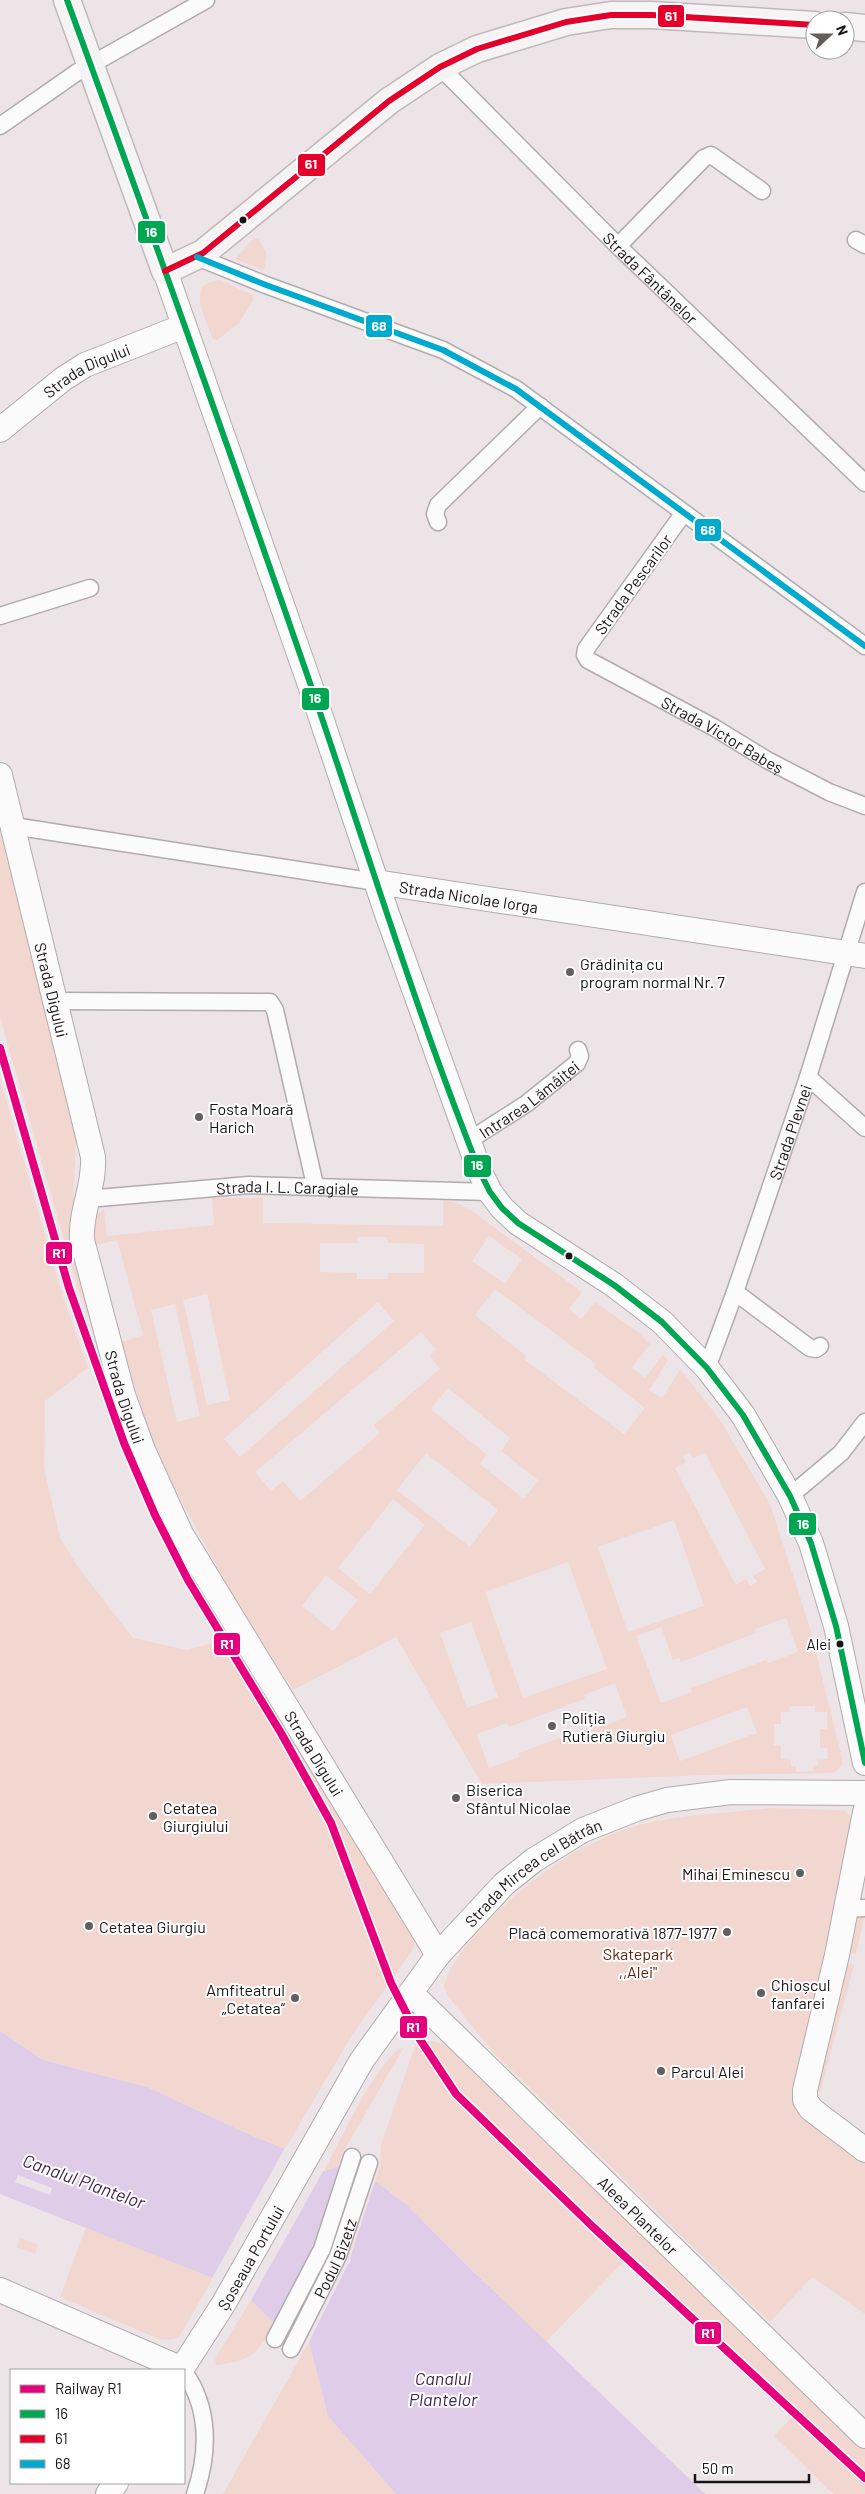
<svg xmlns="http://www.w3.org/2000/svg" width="865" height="2494" viewBox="0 0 865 2494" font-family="Barlow,sans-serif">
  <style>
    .green { fill: #f2d7d1; fill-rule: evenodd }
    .water { fill: #dfcce8 }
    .pier { fill: #ece4e7 }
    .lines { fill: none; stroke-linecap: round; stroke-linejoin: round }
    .street-casing { stroke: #b1abad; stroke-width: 19 }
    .secondary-casing { stroke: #b1abad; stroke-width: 26 }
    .primary-casing { stroke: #c0b8b9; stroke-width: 29 }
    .street { stroke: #fcfbfb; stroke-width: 16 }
    .secondary { stroke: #fcfbfb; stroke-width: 24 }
    .primary { stroke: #f6f3f4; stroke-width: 26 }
    .bus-1-casing { stroke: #fff; stroke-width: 10 }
    .bus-2-casing { stroke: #fff; stroke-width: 10 }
    .bus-3-casing { stroke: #fff; stroke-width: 10 }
    .bus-1 { stroke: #00a651; stroke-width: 6 }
    .bus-2 { stroke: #e4002b; stroke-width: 6 }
    .bus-3 { stroke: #00a9ce; stroke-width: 6 }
    .rail-1-casing { stroke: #fff; stroke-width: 11 }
    .rail-1 { stroke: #e5007d; stroke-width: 8 }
    .bus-dot { fill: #191415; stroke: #fff; stroke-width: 2 }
    .poi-dot { fill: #635d5e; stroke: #fff; stroke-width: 2 }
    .labels { text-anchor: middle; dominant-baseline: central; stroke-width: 4; stroke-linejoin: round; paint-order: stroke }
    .bus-label { font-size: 15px; fill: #191415; stroke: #fff; text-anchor: end }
    .street-label { font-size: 16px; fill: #191415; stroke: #fff }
    .poi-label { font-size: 16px; fill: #191415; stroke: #fff; text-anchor: start }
    .park-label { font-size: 16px; fill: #602512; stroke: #fff }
    .water-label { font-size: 18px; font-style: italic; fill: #442456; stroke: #fff }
    .line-badge { stroke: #fff; stroke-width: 2 }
    .badge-label { font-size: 14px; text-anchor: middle; font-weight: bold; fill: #fff }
  </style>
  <rect width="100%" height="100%" fill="#ece4e7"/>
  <g class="green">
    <polygon points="254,238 259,239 267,254 264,270 235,259"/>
    <path d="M220 280 252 295 254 299 239 323 217 340 213 339C206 318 184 283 220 280Z"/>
    <polygon points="0,817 76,1138 73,1215 103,1359 77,1285 0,1017"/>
    <polygon points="0,1079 61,1291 88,1368 45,1401 44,1468 60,1538 78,1567 133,1638 187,1650 236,1637 415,1941 413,1950 352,2035 285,2149 248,2134 147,2087 43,2060 0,2031"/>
    <path d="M212 1198H263V1223L443 1226V1200L457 1203 472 1211 582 1292 569 1309 581 1319 595 1302 638 1332 650 1344 632 1368 645 1378 663 1355 668 1360 649 1390 662 1398 680 1370 685 1375 720 1420 770 1504 810 1628 842 1758V1766L834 1773 705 1775 482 1784 396 1637 293 1690 244 1616 164 1469 143 1412 121 1342 143 1335 117 1240 95 1245 92 1233 95 1215 104 1210 107 1236 214 1225ZM489 1236 522 1259 505 1284 472 1261ZM357 1237H387L388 1243 424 1244V1273H388V1279H357V1273L320 1272V1243H357ZM495 1289 596 1364 593 1367 645 1408 624 1434 524 1359 526 1356 475 1315ZM207 1294 230 1400 207 1405 183 1300ZM378 1302 394 1321 240 1457 224 1439ZM175 1304 200 1416 177 1422 151 1310ZM421 1332 436 1350 429 1356 440 1369 374 1425 380 1433 300 1501 283 1481 271 1491 255 1472ZM448 1388 510 1438 501 1451 538 1480 524 1499 480 1464 487 1455 431 1409ZM690 1452 693 1458 705 1453 765 1569 753 1576 757 1582 750 1586 746 1579 736 1585 675 1468 686 1462 683 1456ZM426 1453 498 1510 470 1547 397 1490ZM393 1499 425 1525 370 1594 338 1568ZM674 1520 704 1606 628 1632 598 1547ZM568 1562 607 1669 523 1698 485 1592ZM326 1575 358 1600 333 1631 302 1606ZM786 1618 798 1652 768 1663 766 1660 691 1688 692 1692 661 1703 636 1636 661 1627 673 1660 679 1658 681 1662 756 1633 755 1629ZM471 1622 498 1697 467 1708 440 1633ZM615 1683 627 1717 597 1728 595 1725 519 1753 520 1757 489 1768 477 1734 507 1723 509 1727 585 1699 584 1695ZM790 1706H815V1712H827V1729H820V1748H827L828 1759 818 1760V1765L813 1766V1771L796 1772V1766H791V1760L781 1759V1746L774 1745V1724H781V1712H789ZM747 1707 757 1733 680 1761 671 1735Z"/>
    <path d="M770 1808 837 1810 845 1811 852 1818H864L805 2090 865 2150V2314L812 2277 770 2322 493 2052 448 1996 444 1987C450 1962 469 1943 485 1925 525 1881 585 1839 643 1824 685 1814 728 1813 770 1808Z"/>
    <polygon points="865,1915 856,1954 848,1952 857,1918"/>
    <polygon points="845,1963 854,1965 820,2093 817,2090"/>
    <polygon points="420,2040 436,2042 451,2047 650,2235 865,2449 865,2494 834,2494 827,2488 774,2436 791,2418 624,2261 546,2342 407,2205 375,2181 380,2167 381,2145 416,2043"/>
    <path d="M404 2047 342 2154 338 2167 324 2171C339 2144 378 2056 404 2047Z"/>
    <polygon points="86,2227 213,2278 179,2337 171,2340 159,2339 60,2297"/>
    <polygon points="20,2238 38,2245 35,2254 17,2247"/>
    <path d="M251 2300 274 2323C258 2354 252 2361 216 2365L215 2359Z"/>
    <polygon points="309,2342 328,2416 396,2494 223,2494"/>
  </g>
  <polygon class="water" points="0,2031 43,2060 147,2087 248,2134 285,2149 324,2171 338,2167 375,2181 407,2205 472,2270 705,2494 396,2494 328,2416 309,2342 274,2323 251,2300 213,2278 0,2194"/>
  <g class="pier">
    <polygon points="286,2146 325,2168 250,2302 211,2280"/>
    <polygon points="339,2165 376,2179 350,2258 351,2262 348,2264 307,2346 273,2325 313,2248 312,2245 315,2243"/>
    <polygon points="18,2175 52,2188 50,2195 15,2182"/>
  </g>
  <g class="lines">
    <g class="street-casing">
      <g id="street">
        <path id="s1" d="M440 67 618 246 865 483"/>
        <polyline points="0,126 76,73 206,0"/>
        <polyline points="856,240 865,245"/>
        <polyline points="618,246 704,158 711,155 762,191"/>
        <polyline points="197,257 266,285 443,350 516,389 865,646"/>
        <path id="s2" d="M683 514 586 649 585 655 588 660 715 728 767 760 829 792 865 806"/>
        <polyline points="438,522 435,514 438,505 540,406"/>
        <polyline points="0,616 90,588"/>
        <polyline points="13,826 376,882"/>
        <polyline points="54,1001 270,1002 275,1010 315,1185"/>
        <polyline points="808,1077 865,1128"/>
        <path id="s3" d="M468 1141 526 1104 577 1063 580 1056 578 1050"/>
        <path id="s4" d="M87 1199 249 1185 490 1192"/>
        <polyline points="735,1292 810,1348 816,1349 820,1346"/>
        <path id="s5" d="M707 1368 735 1292 808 1077 865 892"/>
        <polyline points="790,1496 841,1453 865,1422"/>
        <polyline points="847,1909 865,1908"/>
        <polyline points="275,2339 322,2249 352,2157"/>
        <path id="s6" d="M291 2349 338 2256 369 2163"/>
        <path d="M184 2372C210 2408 209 2453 195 2494"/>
      </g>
    </g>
    <g class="secondary-casing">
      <g id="secondary">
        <polyline points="165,271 309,682 387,914 480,1172 490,1192 502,1208 518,1223 614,1285 662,1322 707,1368 743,1415 790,1496 811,1543 836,1626 865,1763"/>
        <path id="s7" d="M0 430 63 379 85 365 184 326"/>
        <path id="s8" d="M0 775 93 1157C95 1186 80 1211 82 1240L123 1395 143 1450 181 1534 438 1955"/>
        <path id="s9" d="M376 882 865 956"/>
        <polyline points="865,1812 837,1955 805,2090 805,2100 811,2109 865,2150"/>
        <path id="s10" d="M411 1993 865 2436"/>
        <polyline points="0,2290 182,2369"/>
        <path id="s11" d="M181 2370 224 2303 362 2060 438 1955 504 1884 534 1860 583 1830 636 1809 667 1800 731 1792 865 1793"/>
        <polyline points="108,2494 116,2483"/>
      </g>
    </g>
    <g class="primary-casing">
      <g id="primary">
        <polyline points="67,0 165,271 203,253 389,101 440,67 477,49 566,22 611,15 652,15 815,25"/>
        <polyline points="845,26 865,28"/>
      </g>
    </g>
    <use href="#street" class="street"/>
    <use href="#secondary" class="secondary"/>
    <use href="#primary" class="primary"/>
    <g class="bus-1-casing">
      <path id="bus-1" d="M67 0C150 227 231 454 310 683 366 846 416 1012 480 1172L490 1192 502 1208 518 1223 614 1285 662 1322 707 1368 743 1415 790 1496 811 1543 836 1626 865 1763"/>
    </g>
    <g class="bus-2-casing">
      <polyline id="bus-2" points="165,271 203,253 389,101 440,67 477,49 566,22 611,15 652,15 815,25"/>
    </g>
    <g class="bus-3-casing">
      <polyline id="bus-3" points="197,257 266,285 443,350 516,389 865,646"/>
    </g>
    <use href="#bus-1" class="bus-1"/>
    <use href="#bus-2" class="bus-2"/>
    <use href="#bus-3" class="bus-3"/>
    <g class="rail-1-casing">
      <polyline id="rail-1" points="0,1048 69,1288 124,1443 155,1515 188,1580 281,1733 331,1823 391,1983 419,2038 456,2094 593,2227 865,2478"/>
    </g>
    <use href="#rail-1" class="rail-1"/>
  </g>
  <g class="bus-dot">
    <circle cx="243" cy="220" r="4.5"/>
    <circle cx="569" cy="1256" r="4.5"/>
    <circle cx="840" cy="1644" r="4.5"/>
  </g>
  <g class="poi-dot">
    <circle cx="570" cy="972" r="5"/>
    <circle cx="199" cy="1117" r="5"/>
    <circle cx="552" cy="1726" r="5"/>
    <circle cx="456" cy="1798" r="5"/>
    <circle cx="153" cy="1816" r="5"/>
    <circle cx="800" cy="1873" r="5"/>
    <circle cx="89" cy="1926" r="5"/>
    <circle cx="727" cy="1932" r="5"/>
    <circle cx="761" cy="1993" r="5"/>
    <circle cx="295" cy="1998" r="5"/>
    <circle cx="661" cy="2071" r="5"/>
  </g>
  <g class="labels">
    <g class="bus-label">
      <text x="831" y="1644">Alei</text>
    </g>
    <g class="street-label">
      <text stroke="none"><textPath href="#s1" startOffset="298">Strada Fântânelor</textPath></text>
      <text stroke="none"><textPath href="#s7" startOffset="106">Strada Digului</textPath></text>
      <text transform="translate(633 584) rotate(-54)">Strada Pescarilor</text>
      <text stroke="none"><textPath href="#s2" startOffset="332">Strada Victor Babeș</textPath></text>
      <text stroke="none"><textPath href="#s9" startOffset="94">Strada Nicolae Iorga</textPath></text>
      <text stroke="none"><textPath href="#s8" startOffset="221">Strada Digului</textPath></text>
      <text stroke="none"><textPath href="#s3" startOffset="74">Intrarea Lămâiței</textPath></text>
      <text stroke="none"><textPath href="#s5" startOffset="250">Strada Plevnei</textPath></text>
      <text stroke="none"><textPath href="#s4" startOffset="201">Strada I. L. Caragiale</textPath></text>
      <text stroke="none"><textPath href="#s8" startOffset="640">Strada Digului</textPath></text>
      <text stroke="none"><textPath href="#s8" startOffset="1045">Strada Digului</textPath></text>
      <text stroke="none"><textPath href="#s11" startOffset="616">Strada Mircea cel Bătrân</textPath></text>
      <text stroke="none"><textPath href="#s10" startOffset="318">Aleea Plantelor</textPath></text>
      <text stroke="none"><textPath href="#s11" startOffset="132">Șoseaua Portului</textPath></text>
      <text stroke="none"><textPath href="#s6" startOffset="101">Podul Bizetz</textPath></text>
    </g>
    <g class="poi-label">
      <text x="580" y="963">Grădinița cu<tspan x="580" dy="18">program normal Nr. 7</tspan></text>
      <text x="209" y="1108">Fosta Moară<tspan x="209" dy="18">Harich</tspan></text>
      <text x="562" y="1717">Poliția<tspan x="562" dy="18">Rutieră Giurgiu</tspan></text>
      <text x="466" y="1789">Biserica<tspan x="466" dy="18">Sfântul Nicolae</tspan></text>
      <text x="163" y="1807">Cetatea<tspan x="163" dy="18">Giurgiului</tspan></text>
      <text x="790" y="1873" text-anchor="end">Mihai Eminescu</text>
      <text x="99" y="1926">Cetatea Giurgiu</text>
      <text x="717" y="1932" text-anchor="end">Placă comemorativă 1877-1977</text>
      <text x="771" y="1984">Chioșcul<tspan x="771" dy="18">fanfarei</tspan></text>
      <text x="285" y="1989" text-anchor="end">Amfiteatrul<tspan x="285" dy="18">„Cetatea“</tspan></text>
      <text x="671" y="2071">Parcul Alei</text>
    </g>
    <g class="park-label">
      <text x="638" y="1953">Skatepark<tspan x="638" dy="18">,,Alei"</tspan></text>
    </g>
    <g class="water-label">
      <text transform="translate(84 2181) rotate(20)">Canalul Plantelor</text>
      <text x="443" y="2378">Canalul<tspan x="443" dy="21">Plantelor</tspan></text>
    </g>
  </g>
  <g class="line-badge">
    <rect x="657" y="4" width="28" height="24" rx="5" fill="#e4002b"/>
    <rect x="297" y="153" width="29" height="24" rx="5" fill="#e4002b"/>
    <rect x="137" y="220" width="29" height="24" rx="5" fill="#00a651"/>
    <rect x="365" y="314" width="28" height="24" rx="5" fill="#00a9ce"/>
    <rect x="694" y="518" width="28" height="24" rx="5" fill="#00a9ce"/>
    <rect x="301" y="687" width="29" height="24" rx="5" fill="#00a651"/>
    <rect x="463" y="1154" width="29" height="24" rx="5" fill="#00a651"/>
    <rect x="45" y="1241" width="28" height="24" rx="5" fill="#e5007d"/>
    <rect x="788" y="1512" width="29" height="24" rx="5" fill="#00a651"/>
    <rect x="213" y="1632" width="28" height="24" rx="5" fill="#e5007d"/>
    <rect x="399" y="2015" width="29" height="24" rx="5" fill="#e5007d"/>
    <rect x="694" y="2321" width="28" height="24" rx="5" fill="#e5007d"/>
  </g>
  <g class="badge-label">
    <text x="671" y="21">61</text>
    <text x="311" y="169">61</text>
    <text x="151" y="237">16</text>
    <text x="379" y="331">68</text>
    <text x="708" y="535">68</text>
    <text x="315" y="703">16</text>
    <text x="477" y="1170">16</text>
    <text x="59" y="1258">R1</text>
    <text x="803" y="1529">16</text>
    <text x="227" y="1649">R1</text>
    <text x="413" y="2032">R1</text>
    <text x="708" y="2338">R1</text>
  </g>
  <rect x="10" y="2369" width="175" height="115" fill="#ffffff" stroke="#a3a1a1"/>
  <rect x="20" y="2385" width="25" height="8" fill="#e5007d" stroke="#a3a1a1"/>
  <text x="55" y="2394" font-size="15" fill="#191415">Railway R1</text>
  <rect x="20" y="2410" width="25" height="8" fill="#00a651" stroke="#a3a1a1"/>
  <text x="55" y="2419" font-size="15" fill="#191415">16</text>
  <rect x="20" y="2435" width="25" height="8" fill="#e4002b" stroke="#a3a1a1"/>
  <text x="55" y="2444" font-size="15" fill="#191415">61</text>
  <rect x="20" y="2460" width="25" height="8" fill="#00a9ce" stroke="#a3a1a1"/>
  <text x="55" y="2469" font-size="15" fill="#191415">68</text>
  <g transform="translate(830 35) rotate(69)"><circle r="24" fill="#ffffff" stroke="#a3a1a1"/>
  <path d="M0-4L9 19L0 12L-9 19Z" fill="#635d5e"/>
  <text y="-8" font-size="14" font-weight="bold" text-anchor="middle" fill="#191415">N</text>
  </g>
  <path d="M695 2474v8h114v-8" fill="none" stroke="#191415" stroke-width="2.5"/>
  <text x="702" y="2474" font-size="15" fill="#191415" stroke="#ffffff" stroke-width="4" paint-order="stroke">50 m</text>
</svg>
